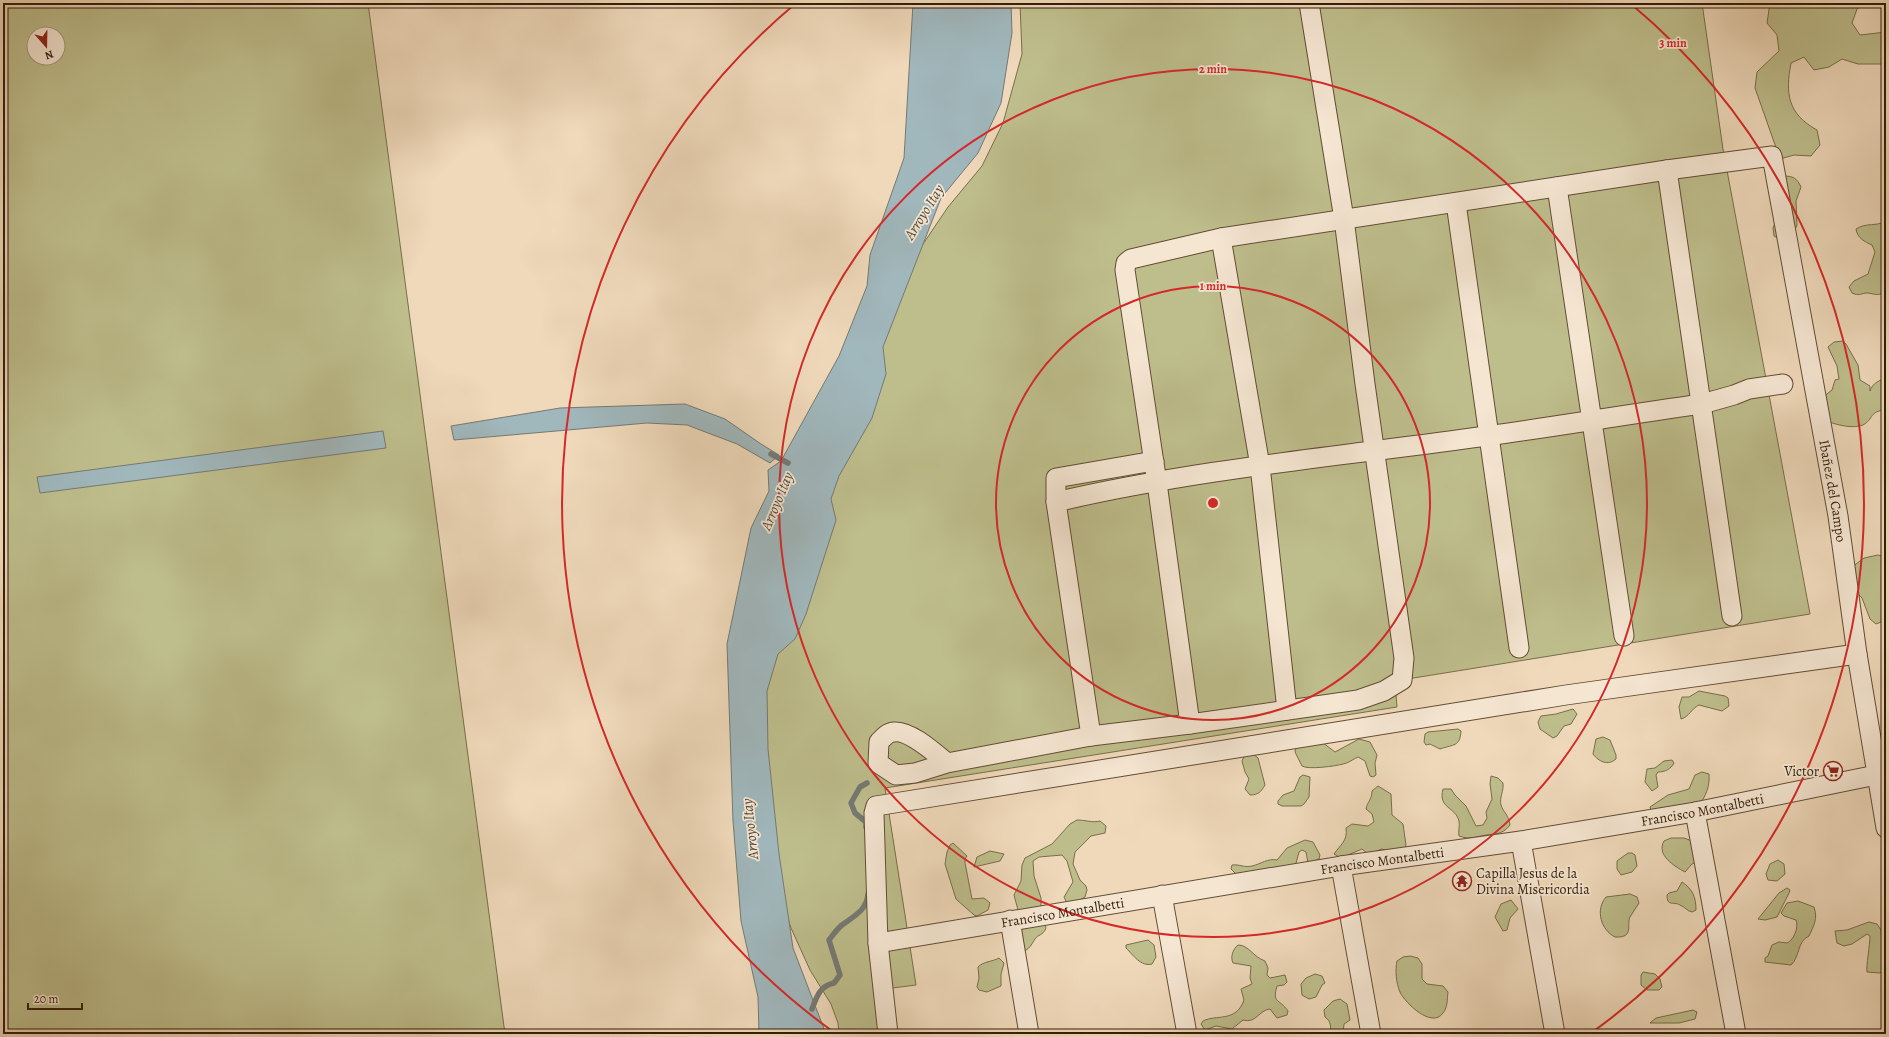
<svg xmlns="http://www.w3.org/2000/svg" width="1889" height="1037" viewBox="0 0 1889 1037" font-family="Alegreya,serif">
  <style>
    .green { fill: #bebe8c; stroke: #796e4a; fill-rule: evenodd }
    .water { fill: #a0b7bc; stroke: #757974 }
    .lines { fill: none; stroke-linecap: round; stroke-linejoin: round }
    .stream { stroke: #757974; stroke-width: 5.5 }
    .street-casing { stroke: #634c34; stroke-width: 21 }
    .street { stroke: #f5e6d2; stroke-width: 19 }
    .ring { fill: none; stroke: #d62828; stroke-width: 2 }
    .labels { text-anchor: middle; dominant-baseline: central; stroke-width: 3.5; stroke-linejoin: round; paint-order: stroke }
    .street-label { font-size: 14px; fill: #341d07; stroke: #f5e6d2 }
    .poi-label { font-size: 14px; fill: #341d07; stroke: #f5e6d2; text-anchor: end }
    .water-label { font-size: 15px; font-style: italic; fill: #544b3d; stroke: #f5e6d2 }
    .centre { fill: #d62828; stroke: #f5e6d2; stroke-width: 2 }
    .ring-label { font-size: 12px; text-anchor: middle; font-weight: bold; fill: #d62828; stroke: #f5e6d2; stroke-width: 3.5; stroke-linejoin: round; paint-order: stroke }
  </style>
  <rect width="100%" height="100%" fill="#efd9ba"/>
  <filter id="stains"><feTurbulence type="fractalNoise" baseFrequency=".005" numOctaves="4"/><feColorMatrix values="0 0 0 0 .2 0 0 0 0 .09 0 0 0 0 .02 0 0 0 .5 -.17"/></filter>
  <radialGradient id="worn" r=".72"><stop offset=".6" stop-color="#630" stop-opacity="0"/><stop offset="1" stop-color="#630" stop-opacity=".3"/></radialGradient>
  <g class="green">
    <path d="M3 3H368L505 1034H3ZM34 34H58V58H34Z"/>
    <polygon points="1020,3 1702,3 1723,149 1810,614 1395,681 1397,707 885,788 916,985 877,990 886,1034 839,1034 838,1023 831,1004 810,970 791,928 778,887 753,680 917,253 948,207 982,166 1003,123 1022,54"/>
    <path d="M1770 3H1865L1857 9 1852 23 1860 35 1886 32V64H1858L1842 59 1829 67 1814 70 1804 57 1791 63C1785 94 1788 114 1817 130L1820 145 1811 156 1794 155 1780 159 1755 88 1757 72 1779 51 1777 35 1767 23Z"/>
    <path d="M1783 176C1793 176 1797 178 1801 187L1796 201 1797 225 1794 232 1781 240 1774 236 1773 228 1776 221Z"/>
    <path d="M1886 221V292C1876 297 1874 293 1866 293 1860 294 1859 296 1852 293L1849 287 1854 281 1868 274 1875 252 1872 245C1865 242 1857 238 1856 229 1867 222 1876 227 1886 221Z"/>
    <path d="M1843 341 1846 344 1858 365 1860 380 1870 386V391C1873 383 1878 381 1886 378V410C1869 411 1874 419 1863 425 1853 429 1838 425 1829 422L1822 398 1832 390 1835 380 1839 379 1837 366 1828 347 1834 342Z"/>
    <polygon points="1878,555 1886,557 1886,620 1876,624 1870,619 1862,598 1851,587 1852,567 1864,558"/>
    <path d="M1699 691 1725 696 1728 698 1729 706 1722 711 1699 705C1692 708 1689 717 1681 719L1679 707 1682 697H1689Z"/>
    <polygon points="1573,709 1577,714 1571,724 1564,726 1557,736 1553,738 1540,729 1538,722 1541,716 1556,714"/>
    <path d="M1458 729 1461 731C1460 747 1454 744 1440 749L1430 744 1426 745 1424 742 1425 734 1428 732Z"/>
    <path d="M1603 737 1610 740 1616 755V759C1608 766 1599 762 1593 754L1596 739Z"/>
    <path d="M1318 739 1335 752 1359 739 1370 742 1377 755 1375 763 1376 775 1373 777 1370 776 1365 761 1358 757C1353 759 1349 763 1343 764 1336 766 1308 770 1302 766L1295 752 1296 745Z"/>
    <path d="M1252 753 1258 758 1265 785C1261 792 1258 795 1250 795L1245 789 1249 779 1245 772 1242 761 1245 754Z"/>
    <path d="M1672 760 1674 763C1671 769 1665 772 1658 772L1656 775 1658 787 1652 791 1645 782 1647 769 1655 768 1664 761Z"/>
    <path d="M1702 772 1709 774C1710 786 1706 796 1699 805L1652 814 1650 807 1668 795 1689 789 1695 775Z"/>
    <polygon points="1303,775 1310,777 1309,797 1304,804 1301,806 1282,806 1278,804 1278,801 1283,795 1294,791 1300,777"/>
    <path d="M1491 776 1498 778 1503 783C1504 791 1499 798 1501 805 1503 812 1509 815 1510 825 1502 836 1493 833 1481 836 1472 838 1468 839 1459 836 1458 831 1460 825 1459 821 1455 806 1438 809 1443 789H1451L1455 795 1466 806 1476 826 1483 825 1487 818 1486 812 1492 799 1490 784Z"/>
    <path d="M1378 786 1391 794 1392 815 1403 824 1406 845 1403 851 1396 854 1382 849 1368 854 1362 849 1341 858 1334 854C1340 845 1348 841 1346 828L1352 824 1368 826 1374 822 1372 814 1366 809C1367 802 1372 800 1372 791Z"/>
    <path d="M1077 820C1086 820 1092 823 1100 821L1106 826 1105 833 1091 836 1075 852 1073 864 1080 880 1086 886 1087 890 1085 897 1078 901 1067 903 1064 897 1073 882 1067 861 1062 855 1039 857 1033 861 1034 876 1041 898V905L1036 911 1023 916 1018 910 1014 895 1021 881 1022 865 1025 858 1052 844 1070 824Z"/>
    <path d="M1671 838H1684L1692 841 1696 862 1692 864 1685 872C1674 866 1656 855 1664 841Z"/>
    <path d="M1305 840 1313 842 1320 855 1319 859 1308 863 1306 852 1302 850 1299 852 1295 867 1236 874 1231 869 1232 865C1239 864 1245 868 1252 866 1261 864 1268 858 1277 860L1287 848Z"/>
    <polygon points="953,843 967,856 965,859 965,863 972,899 984,898 990,903 988,910 977,916 974,915 956,899 945,864 947,852 950,845"/>
    <polygon points="990,851 1004,854 1000,861 974,867 977,857"/>
    <polygon points="1628,853 1632,853 1635,855 1637,866 1632,872 1621,875 1617,869 1617,861"/>
    <polygon points="1778,860 1784,864 1785,874 1777,881 1768,880 1766,874 1770,864"/>
    <path d="M1682 882C1693 889 1696 898 1696 910L1692 912C1687 911 1685 907 1680 905 1673 901 1667 907 1667 895L1669 893 1677 891Z"/>
    <polygon points="1787,888 1790,890 1789,893 1777,917 1765,920 1758,919 1779,893"/>
    <path d="M1630 894 1637 897 1639 903C1636 908 1633 912 1630 917 1626 925 1635 938 1615 937 1601 930 1595 910 1606 897Z"/>
    <polygon points="1511,900 1518,909 1510,918 1507,930 1503,931 1495,917 1501,904"/>
    <path d="M1798 901 1814 907C1818 919 1814 925 1809 936 1797 941 1800 957 1791 965L1765 962V958L1768 956 1772 945 1779 942 1787 943C1794 940 1799 927 1796 920L1784 916 1781 913 1787 903Z"/>
    <path d="M1869 922 1877 924 1881 930 1884 966 1883 970 1880 973 1867 972C1866 967 1870 944 1870 936L1867 934 1852 944 1844 946 1837 943 1835 931 1847 930Z"/>
    <path d="M1045 924 1046 928C1043 936 1038 934 1035 939 1031 945 1030 949 1022 952L1012 926Z"/>
    <path d="M1148 940 1154 945 1156 957 1152 964C1141 967 1133 955 1126 948V945Z"/>
    <path d="M1238 945C1249 945 1253 957 1265 961L1268 968 1267 975 1270 978 1285 975 1287 982 1284 985 1277 986C1272 1004 1279 998 1288 1011L1287 1015 1277 1018 1270 1009C1259 1010 1256 1024 1243 1020L1232 1029 1216 1026 1205 1030 1201 1024 1203 1021C1216 1014 1236 1023 1244 1000L1241 989 1252 984 1250 978 1251 966 1233 963C1230 957 1233 949 1238 945Z"/>
    <path d="M1410 956 1418 958 1422 964V979L1427 984 1443 986 1448 992C1447 999 1448 1007 1443 1013 1432 1029 1405 1003 1400 992 1396 983 1395 970 1397 961L1403 957Z"/>
    <path d="M999 958 1004 963 1001 974V986L987 992 979 990 977 987 979 978 978 967C984 961 992 962 999 958Z"/>
    <polygon points="1643,972 1655,974 1660,979 1662,987 1659,990 1647,990 1641,985 1641,975"/>
    <polygon points="1315,974 1322,976 1325,983 1322,985 1316,997 1309,999 1302,995 1301,984 1306,978"/>
    <path d="M1340 999 1347 1004 1350 1020 1344 1024 1343 1034H1329C1332 1028 1331 1021 1325 1017L1324 1010 1333 1001Z"/>
    <polygon points="1693,1010 1697,1012 1695,1019 1679,1023 1650,1023 1656,1018"/>
  </g>
  <g class="water">
    <polygon points="913,3 1011,3 1012,33 1001,103 978,153 941,198 883,347 886,374 872,418 839,476 831,499 836,520 806,614 795,639 778,654 767,691 768,749 779,854 793,948 826,1034 759,1034 758,997 741,921 733,821 727,644 751,528 769,491 768,470 781,461 839,356 867,286 870,255 904,158"/>
    <polygon points="685,404 725,419 761,444 779,455 770,463 737,444 687,425 647,423 454,440 451,426 560,408"/>
    <polygon points="383,431 386,448 40,493 37,477"/>
  </g>
  <g class="lines">
    <g class="stream">
      <polyline points="771,454 788,463"/>
      <polyline points="866,827 866,822 855,813 851,803 860,787 867,783"/>
      <path d="M812 1009C817 996 820 986 834 983L840 975 829 940C833 935 837 929 842 925 854 916 867 910 868 894"/>
    </g>
    <g class="street-casing">
      <g id="street">
        <polyline points="1667,170 1732,616"/>
        <polyline points="1557,187 1624,636"/>
        <polyline points="1456,203 1519,648"/>
        <polyline points="1221,238 1260,466 1287,710"/>
        <polyline points="1056,502 1056,478 1154,461"/>
        <path id="s1" d="M1190 724 1157 483 1125 270 1126 263 1131 259 1221 238 1667 170 1772 156 1838 516 1857 654 1886 828"/>
        <path d="M1091 736 1056 502C1197 469 1343 456 1487 436 1559 426 1630 414 1702 404L1734 395 1749 389 1783 384"/>
        <path d="M947 763C936 754 910 730 894 732 888 732 883 738 879 742L878 763 896 775 915 773 947 763 1091 736 1190 724 1358 700 1384 691 1402 680 1404 658 1365 384 1344 219 1309 3"/>
        <polyline points="1695,812 1736,1034"/>
        <polyline points="1521,841 1555,1034"/>
        <polyline points="1341,866 1371,1034"/>
        <polyline points="1162,895 1187,1034"/>
        <polyline points="1010,920 1029,1034"/>
        <path id="s2" d="M878 943 1341 866 1521 841 1695 812 1886 773"/>
        <polyline points="888,1034 878,943 874,813 876,806 1566,695 1857,654"/>
      </g>
    </g>
    <use href="#street" class="street"/>
  </g>
  <g class="ring">
    <circle cx="1213" cy="503" r="217"/>
    <circle cx="1213" cy="503" r="434"/>
    <path d="M835 1033A651 651 0 0 1 795 4M1631 4A651 651 0 0 1 1591 1033"/>
  </g>
  <defs>
    <g id="supermarket-ring" transform="scale(1)"><circle r="9.5" fill="#f5e6d2" stroke="#8f2418" stroke-width="1.5"/><path d="M-6-5.5h2.5l.6 2H6L4.5 2H-2.5L-4.4-4H-6ZM-1.5 3.2a1.3 1.3 0 1 0 .1 0ZM3 3.2a1.3 1.3 0 1 0 .1 0Z" fill="#8f2418"/></g>
    <g id="temple-ring" transform="scale(1)"><circle r="9.5" fill="#f5e6d2" stroke="#8f2418" stroke-width="1.5"/><path d="M0-6L5-2H3V0L6.5 2.5H4V6H1.5V3h-3V6H-4V2.5H-6.5L-3 0V-2H-5Z" fill="#8f2418"/></g>
  </defs>
  <g fill-rule="evenodd">
    <use href="#supermarket-ring" x="1833" y="771"/>
    <use href="#temple-ring" x="1462" y="881"/>
  </g>
  <g class="labels">
    <g class="street-label">
      <text stroke="none"><textPath href="#s1" startOffset="1462">Ibañez del Campo</textPath></text>
      <text stroke="none"><textPath href="#s2" startOffset="835">Francisco Montalbetti</textPath></text>
      <text stroke="none"><textPath href="#s2" startOffset="511">Francisco Montalbetti</textPath></text>
      <text stroke="none"><textPath href="#s2" startOffset="187">Francisco Montalbetti</textPath></text>
    </g>
    <g class="poi-label">
      <text x="1819" y="771">Victor</text>
      <text x="1476" y="873" text-anchor="start">Capilla Jesus de la<tspan x="1476" dy="16">Divina Misericordia</tspan></text>
    </g>
    <g class="water-label">
      <text transform="translate(924 212) rotate(-58)">Arroyo Itay</text>
      <text transform="translate(777 501) rotate(-67)">Arroyo Itay</text>
      <text transform="translate(750 829) rotate(-96)">Arroyo Itay</text>
    </g>
  </g>
  <circle cx="1213" cy="503" r="6" class="centre"/>
  <g class="ring-label">
    <text x="1673" y="47">3 min</text>
    <text x="1213" y="73">2 min</text>
    <text x="1213" y="290">1 min</text>
  </g>
  <rect width="1889" height="1037" fill="none" stroke="#efd9ba" stroke-width="16"/>
  <rect x="4" y="4" width="1881" height="1029" fill="none" stroke="#341d07" stroke-width="2"/>
  <rect x="8" y="8" width="1873" height="1021" fill="none" stroke="#341d07"/>
  <g transform="translate(46 46) rotate(160)"><circle r="19" fill="#f5e6d2" stroke="#a89681"/>
  <path d="M0-3L7 15L0 10L-7 15Z" fill="#8f2418"/>
  <text y="-6" font-size="11" font-weight="bold" text-anchor="middle" fill="#341d07">N</text>
  </g>
  <path d="M28 1003v6h54v-6" fill="none" stroke="#341d07" stroke-width="2"/>
  <text x="34" y="1003" font-size="12" fill="#341d07" stroke="#f5e6d2" stroke-width="3" paint-order="stroke">20 m</text>
  <rect width="100%" height="100%" filter="url(#stains)"/>
  <rect width="100%" height="100%" fill="url(#worn)"/>
</svg>
